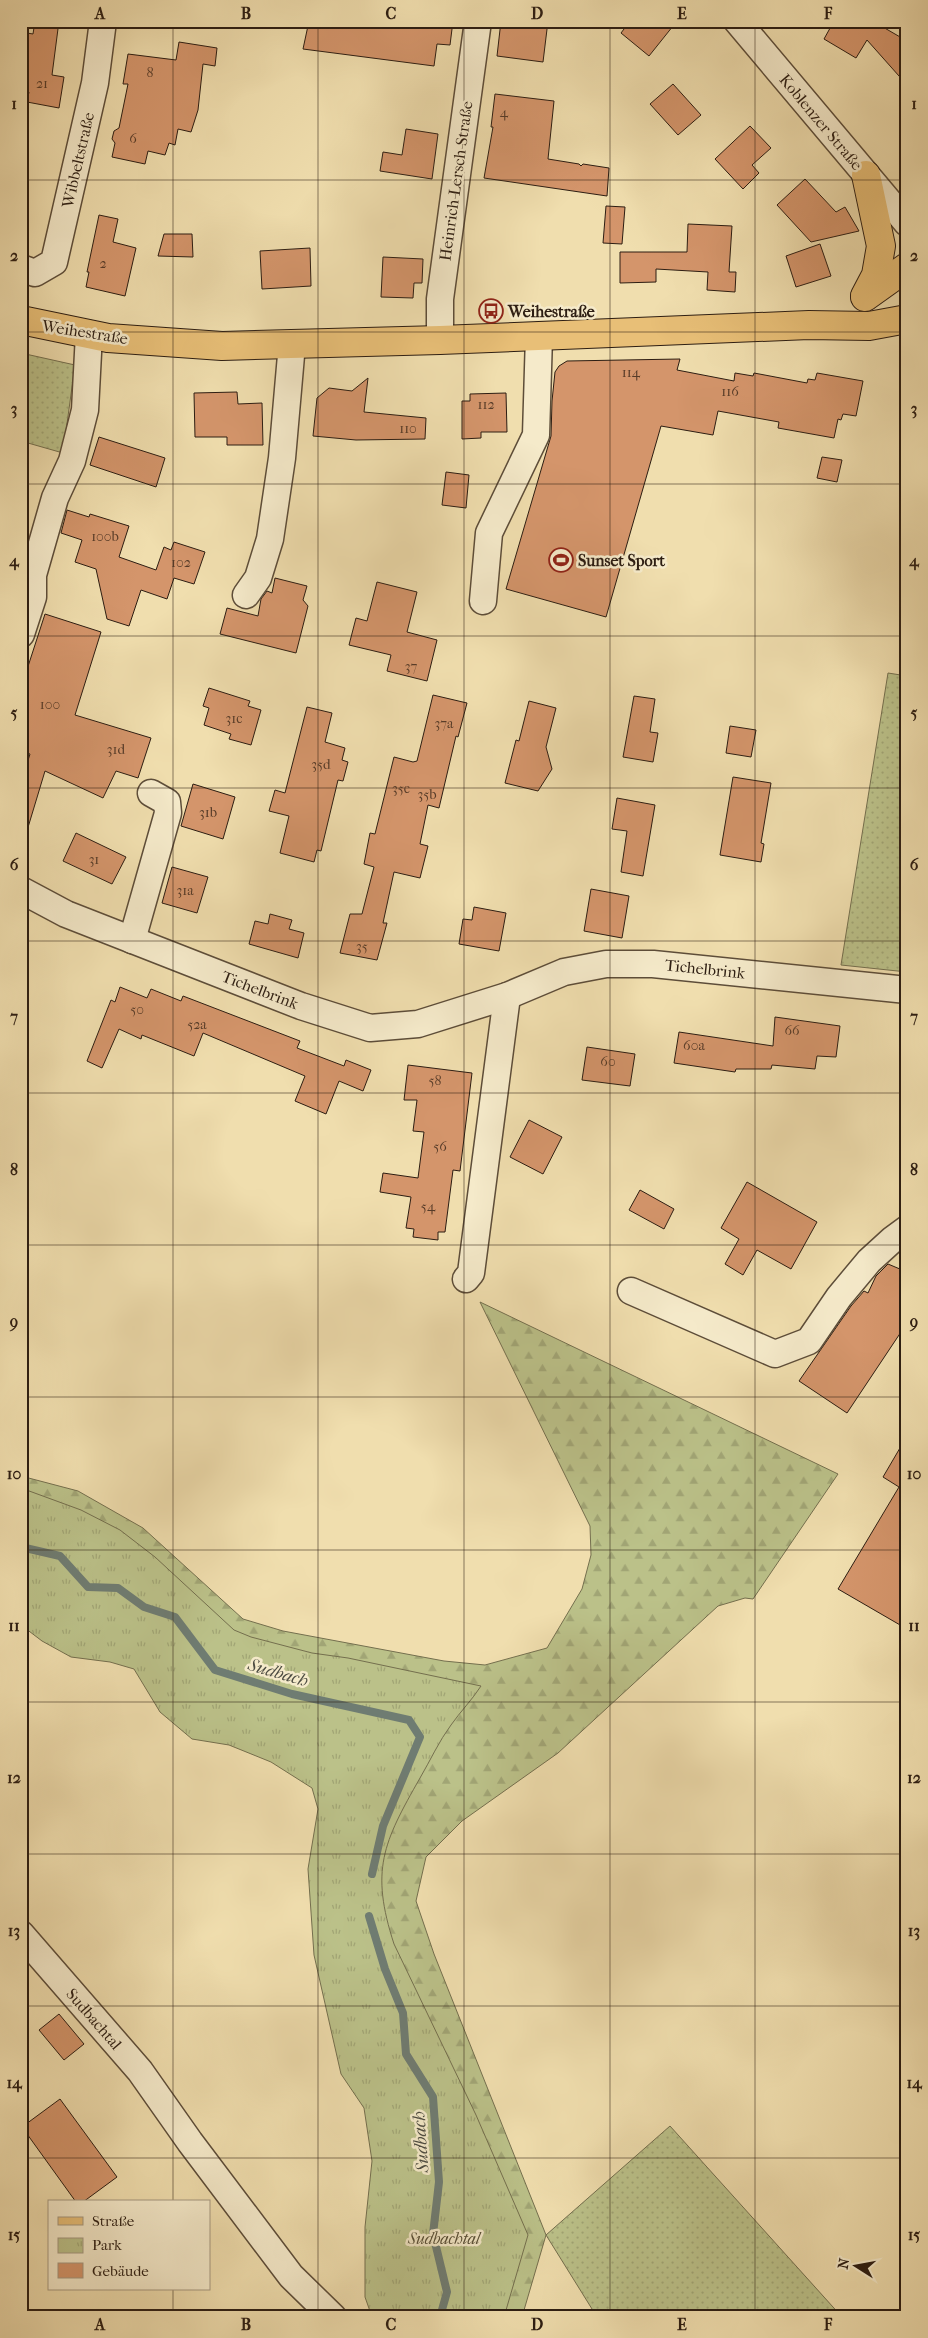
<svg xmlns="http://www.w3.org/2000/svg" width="928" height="2338" viewBox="0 0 928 2338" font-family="'IM FELL French Canon',serif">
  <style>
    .grass { fill: url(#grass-dots); stroke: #746f4e }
    .forest { fill: url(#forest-firs); stroke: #746f4e }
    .park { fill: url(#park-tufts); stroke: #746f4e }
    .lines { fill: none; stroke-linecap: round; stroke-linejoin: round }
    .stream { stroke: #6f7c72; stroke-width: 8 }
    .building { fill: #d4956b; stroke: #2c1d12 }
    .minor-casing { stroke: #5d4d39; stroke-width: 29 }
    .major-casing { stroke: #2c1d12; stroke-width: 30 }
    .minor { stroke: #f5eaca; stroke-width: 26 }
    .major { stroke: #e8bf77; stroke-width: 28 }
    .grid { fill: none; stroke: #2c1d12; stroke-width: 1; stroke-opacity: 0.55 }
    .labels { text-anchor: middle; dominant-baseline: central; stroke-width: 5; stroke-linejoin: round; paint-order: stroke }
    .number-label { font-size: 14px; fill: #563b28 }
    .street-label { font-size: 16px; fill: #2c1d12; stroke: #f5eaca }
    .poi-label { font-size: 16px; font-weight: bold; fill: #2c1d12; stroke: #f5eaca; text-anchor: start }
    .park-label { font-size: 16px; font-style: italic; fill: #574e36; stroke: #f5eaca }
    .water-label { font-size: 18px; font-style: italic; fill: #4d4c42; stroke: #f5eaca }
    .neatline { fill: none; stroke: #2c1d12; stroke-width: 2 }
    .grid-label { font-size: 16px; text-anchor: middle; font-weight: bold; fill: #2c1d12 }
  </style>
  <defs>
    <pattern id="grass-dots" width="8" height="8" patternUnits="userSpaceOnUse" patternTransform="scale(1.25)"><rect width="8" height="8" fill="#bbc189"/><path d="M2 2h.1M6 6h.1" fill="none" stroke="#a1a575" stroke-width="1.8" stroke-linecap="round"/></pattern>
    <pattern id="forest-firs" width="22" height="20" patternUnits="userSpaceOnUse" patternTransform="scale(1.25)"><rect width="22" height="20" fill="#bbc189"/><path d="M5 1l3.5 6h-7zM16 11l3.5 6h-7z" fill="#a1a575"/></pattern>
    <pattern id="park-tufts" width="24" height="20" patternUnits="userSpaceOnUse" patternTransform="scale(1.25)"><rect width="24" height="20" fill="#bbc189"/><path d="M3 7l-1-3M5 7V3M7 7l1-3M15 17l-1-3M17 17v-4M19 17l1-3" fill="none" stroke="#a1a575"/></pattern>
  </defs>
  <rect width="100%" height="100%" fill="#f0deae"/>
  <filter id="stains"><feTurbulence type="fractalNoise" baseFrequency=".004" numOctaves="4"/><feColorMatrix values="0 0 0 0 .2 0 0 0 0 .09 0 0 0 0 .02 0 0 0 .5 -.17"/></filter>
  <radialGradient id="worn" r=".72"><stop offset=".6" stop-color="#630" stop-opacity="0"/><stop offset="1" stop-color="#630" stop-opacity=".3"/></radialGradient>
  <g class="grass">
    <polygon points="21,353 75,365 63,453 21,441"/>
    <polygon points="888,673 907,676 907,972 841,965"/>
    <polygon points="670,2126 842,2317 597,2317 546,2235"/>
  </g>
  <polygon class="forest" points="480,1302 838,1474 753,1599 745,1598 718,1606 558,1753 462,1821 426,1857 416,1901 434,1954 546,2235 522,2317 420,2317 348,1787 21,1564 21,1476 78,1491 143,1528 243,1619 283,1631 444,1661 485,1665 547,1648 582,1589 591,1555 590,1526"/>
  <path class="park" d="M21 1488 81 1510 120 1530 155 1557 234 1630 251 1637 312 1653 348 1658 481 1686C472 1700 460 1712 451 1725 439 1741 430 1761 420 1778 383 1843 370 1870 394 1944L476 2115 528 2235 504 2317H372L365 2297V2227L372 2161 364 2108 341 2074 314 1955 308 1869 318 1809 312 1788 271 1762 229 1745 192 1739 160 1712 134 1669 110 1662 71 1657 42 1641 21 1625Z"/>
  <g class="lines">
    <g class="stream">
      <polyline points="21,1547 60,1556 88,1587 118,1588 144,1607 175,1617 215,1670 292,1694 409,1720 420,1737 383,1826 372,1874"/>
      <polyline points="369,1916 385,1969 403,2013 406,2054 433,2097 439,2182 433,2234 447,2292 440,2317"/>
    </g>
  </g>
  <g class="building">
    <polygon points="35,21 59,21 52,75 64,77 59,108 27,102 29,92 21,90 21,32 33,34"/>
    <polygon points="309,21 453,21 450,45 437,44 434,66 303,49"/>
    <polygon points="501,21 548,21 543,62 497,56"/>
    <polygon points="630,21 677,21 649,56 621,33"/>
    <polygon points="834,21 877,21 876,23 907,41 907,85 867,40 856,58 824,39"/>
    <polygon points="179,42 217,48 215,66 203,64 198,110 191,132 178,129 175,145 169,143 165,155 148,151 145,164 112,157 115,143 112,139 114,131 119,128 128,84 123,84 128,54 176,60"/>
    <polygon points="673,84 701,115 678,135 650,104"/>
    <polygon points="495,94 554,101 548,159 579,164 581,166 583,164 609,168 607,196 484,178 493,127 491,127"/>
    <polygon points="750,126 771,148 752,165 759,173 743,189 715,159"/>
    <polygon points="406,129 438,134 432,179 380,171 383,152 402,155"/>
    <polygon points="805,179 836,212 845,207 859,231 811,242 777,205"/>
    <polygon points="606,206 625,207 622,244 603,243"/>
    <polygon points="99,215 118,219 113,242 136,248 125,296 86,287 89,272 87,272"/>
    <polygon points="688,224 732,226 729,272 736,272 735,292 707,290 708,272 656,269 656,282 620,283 620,252 687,252"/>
    <polygon points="164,234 192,234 193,257 158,256"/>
    <polygon points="820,244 831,276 796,287 786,256"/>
    <polygon points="310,248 311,286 262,289 260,251"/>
    <polygon points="383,257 423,259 422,283 414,283 413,298 381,297"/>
    <polygon points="680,359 677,370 734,381 735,373 753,376 754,373 807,383 808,379 815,380 817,373 863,381 856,416 843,414 841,420 838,419 834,438 778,428 779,422 718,411 713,435 661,426 606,617 506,589 551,436 552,401 555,372 559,366 567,361"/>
    <polygon points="368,378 364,412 426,418 425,439 356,440 313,436 317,398 329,388 352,391"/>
    <polygon points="237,392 238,404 262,403 263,445 227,445 227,437 195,437 194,393"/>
    <polygon points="506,393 507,432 481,432 481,438 462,439 462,401 470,401 470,394"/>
    <polygon points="99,437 165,458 156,487 90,465"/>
    <polygon points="822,457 842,460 837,482 817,478"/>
    <polygon points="446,472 469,475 466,508 442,505"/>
    <polygon points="67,510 89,517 90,514 129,526 119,557 156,570 164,547 171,550 174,542 205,552 194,584 174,578 167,599 141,590 129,626 107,619 96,569 75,562 82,540 61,533"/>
    <polygon points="275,578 307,586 303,600 308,606 296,653 220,634 227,608 258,616 261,599 267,591 272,593"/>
    <polygon points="377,582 417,592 407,632 437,640 427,681 387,671 391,655 349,645 356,618 367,621"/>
    <polygon points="45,614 101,632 75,715 151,738 138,778 116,771 103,798 45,771 26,834 21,833 21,783 30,754 21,751 21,688"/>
    <polygon points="209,688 250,701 248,706 261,710 251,745 229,739 231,734 204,725 209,708 203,706"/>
    <polygon points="433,695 467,703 458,737 456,736 439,808 428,805 420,844 428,846 420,878 394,872 383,923 387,923 377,960 340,953 350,914 362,914 374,867 364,864 370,833 375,834 394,757 413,762 417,761"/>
    <polygon points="634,696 655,699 650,732 658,733 653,762 623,757"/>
    <polygon points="529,701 556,708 546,747 552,769 538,791 505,783 516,740 519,741"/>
    <polygon points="307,707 332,713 325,742 345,748 342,760 348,762 343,781 338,780 321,851 317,850 314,862 280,853 289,816 269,811 275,790 285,793"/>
    <polygon points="730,726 756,730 751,757 726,753"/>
    <polygon points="733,777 771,783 761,843 764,844 761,862 720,855"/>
    <polygon points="193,784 235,797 223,839 181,826"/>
    <polygon points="617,798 655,805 643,876 621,872 627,831 612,829"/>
    <polygon points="76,833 126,857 112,884 63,861"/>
    <polygon points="172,867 208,877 197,913 162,903"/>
    <polygon points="591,889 629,896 622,938 584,931"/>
    <polygon points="474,907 506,913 499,951 459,944 463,919 472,920"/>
    <polygon points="270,914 292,920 289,929 304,933 298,958 249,944 255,921 268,924"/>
    <polygon points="120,987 147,998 151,989 181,1001 183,996 300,1041 297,1048 344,1066 346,1060 371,1070 363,1091 339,1081 326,1114 295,1101 305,1076 203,1033 194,1056 142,1035 141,1039 119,1029 102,1068 87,1061 111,1000 115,1002"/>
    <polygon points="775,1017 840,1026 836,1057 817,1056 815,1069 772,1065 771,1069 736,1069 735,1072 674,1063 679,1032 773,1046"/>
    <polygon points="587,1047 635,1054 630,1086 582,1080"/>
    <polygon points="408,1065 472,1073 460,1171 453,1170 445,1232 438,1232 438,1240 413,1237 414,1229 406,1228 411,1197 380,1192 383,1173 418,1178 424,1132 413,1131 417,1100 404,1100"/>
    <polygon points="529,1120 562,1137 543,1174 510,1157"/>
    <polygon points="747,1182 817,1222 791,1269 757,1250 743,1275 725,1264 739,1239 721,1228"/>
    <polygon points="640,1190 674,1209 664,1229 629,1210"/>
    <polygon points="888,1264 907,1272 907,1323 847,1413 799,1381 851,1306 864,1291 868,1293 876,1276"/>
    <polygon points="907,1436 907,1629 838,1589 899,1487 883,1477"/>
    <polygon points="59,2014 84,2044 64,2060 39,2030"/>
    <polygon points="60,2099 117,2177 83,2202 76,2202 22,2127"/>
  </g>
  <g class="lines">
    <g class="minor-casing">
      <g id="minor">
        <polyline points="737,21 907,223"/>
        <polyline points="21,268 35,273 54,262 95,83 103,21"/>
        <polyline points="440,340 440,299 478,21"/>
        <polyline points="246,595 258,578 270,539 282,458 292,344"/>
        <polyline points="483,601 489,533 536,435 539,336"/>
        <polyline points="21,634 33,597 33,575 55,498 72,461 85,410 89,334"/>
        <polyline points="21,890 66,914 301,1006 370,1028 418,1024 507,996 564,972 606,964 653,964 907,990"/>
        <polyline points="132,940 168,813 167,802 151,793"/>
        <polyline points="466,1279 471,1273 507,996"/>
        <polyline points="631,1291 775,1354 809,1341 839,1297 869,1261 892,1240 907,1229"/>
        <polyline points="21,1934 140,2071 190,2142 291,2276 333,2317"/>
      </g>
    </g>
    <g class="major-casing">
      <g id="major">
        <polyline points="865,296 876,275 881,246 866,175"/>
        <polyline points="865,297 907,267"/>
        <polyline points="21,320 108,338 222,346 440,340 809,325 869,326 907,319"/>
      </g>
    </g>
    <use href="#minor" class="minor"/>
    <use href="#major" class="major"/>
  </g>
  <path class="grid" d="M173 21V2202M318 21V2317M464 21V2317M610 21V2317M755 21V2317M21 180H907M21 332H907M21 484H907M21 636H907M21 788H907M21 941H907M21 1093H907M21 1245H907M21 1397H907M21 1550H907M21 1702H907M21 1854H907M21 2006H907M21 2158H907M173 2289V2317"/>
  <defs>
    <g id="bus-ring" transform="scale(1.25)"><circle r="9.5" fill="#f5eaca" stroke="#8f2418" stroke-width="1.5"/><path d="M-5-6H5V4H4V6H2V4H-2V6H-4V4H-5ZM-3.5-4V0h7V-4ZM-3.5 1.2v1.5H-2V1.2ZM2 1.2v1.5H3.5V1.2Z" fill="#8f2418"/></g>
    <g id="stadium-ring" transform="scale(1.25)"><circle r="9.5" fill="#f5eaca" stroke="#8f2418" stroke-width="1.5"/><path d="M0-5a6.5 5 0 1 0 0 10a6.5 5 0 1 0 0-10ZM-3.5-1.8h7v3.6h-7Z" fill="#8f2418"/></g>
  </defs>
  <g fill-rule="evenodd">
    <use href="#bus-ring" x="491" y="311"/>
    <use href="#stadium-ring" x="561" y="560"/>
  </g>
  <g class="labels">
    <g class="number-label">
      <text x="150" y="72">8</text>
      <text x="42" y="83">21</text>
      <text x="504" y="112">4</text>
      <text x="133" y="138">6</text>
      <text x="103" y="263">2</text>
      <text x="631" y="372">114</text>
      <text x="730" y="391">116</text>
      <text x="486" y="404">112</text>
      <text x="408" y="428">110</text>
      <text x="105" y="536">100b</text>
      <text x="181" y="562">102</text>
      <text x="411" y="666">37</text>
      <text x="50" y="704">100</text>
      <text x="234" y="718">31c</text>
      <text x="444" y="723">37a</text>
      <text x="116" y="749">31d</text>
      <text x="321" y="764">35d</text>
      <text x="401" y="788">35c</text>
      <text x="427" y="794">35b</text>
      <text x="208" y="812">31b</text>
      <text x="94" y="859">31</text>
      <text x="185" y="890">31a</text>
      <text x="362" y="946">35</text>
      <text x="137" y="1009">50</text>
      <text x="197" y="1024">52a</text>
      <text x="792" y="1030">66</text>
      <text x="694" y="1045">60a</text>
      <text x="608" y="1061">60</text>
      <text x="435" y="1080">58</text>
      <text x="440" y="1146">56</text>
      <text x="428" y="1206">54</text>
    </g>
    <g class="street-label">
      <text transform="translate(821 122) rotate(50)">Koblenzer Straße</text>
      <text transform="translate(78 160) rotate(-77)">Wibbeltstraße</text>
      <text transform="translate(456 181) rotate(-82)">Heinrich-Lersch-Straße</text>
      <text transform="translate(85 332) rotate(9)">Weihestraße</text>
      <text transform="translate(705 969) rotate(6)">Tichelbrink</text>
      <text transform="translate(260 990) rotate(21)">Tichelbrink</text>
      <text transform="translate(94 2019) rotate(49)">Sudbachtal</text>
    </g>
    <g class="poi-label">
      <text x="508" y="311">Weihestraße</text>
      <text x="578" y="560">Sunset Sport</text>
    </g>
    <g class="park-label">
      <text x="444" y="2238">Sudbachtal</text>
    </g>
    <g class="water-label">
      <text transform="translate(278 1673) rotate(16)">Sudbach</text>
      <text transform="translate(421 2142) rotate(-94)">Sudbach</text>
    </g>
  </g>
  <rect width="928" height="2338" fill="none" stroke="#f0deae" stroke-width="55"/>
  <rect x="48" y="2200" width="162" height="90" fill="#f5eaca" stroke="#a59880"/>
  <rect x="58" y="2217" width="25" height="8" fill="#e8bf77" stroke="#a59880"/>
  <text x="92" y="2226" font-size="15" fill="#2c1d12">Straße</text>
  <rect x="58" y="2238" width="25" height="15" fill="url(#park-tufts)" stroke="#a59880"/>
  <text x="92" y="2250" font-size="15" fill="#2c1d12">Park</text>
  <rect x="58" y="2263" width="25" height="15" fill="#d4956b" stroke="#a59880"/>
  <text x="92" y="2276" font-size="15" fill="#2c1d12">Gebäude</text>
  <g transform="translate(856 2266) rotate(281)" stroke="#f5eaca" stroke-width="4" paint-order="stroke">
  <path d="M0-4L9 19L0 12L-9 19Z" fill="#2c1d12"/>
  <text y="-8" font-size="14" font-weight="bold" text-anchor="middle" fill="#2c1d12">N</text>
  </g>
  <rect x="28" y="28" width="872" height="2282" class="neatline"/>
  <g class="grid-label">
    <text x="100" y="19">A</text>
    <text x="246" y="19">B</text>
    <text x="391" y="19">C</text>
    <text x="537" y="19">D</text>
    <text x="682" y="19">E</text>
    <text x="828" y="19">F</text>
    <text x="14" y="109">1</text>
    <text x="914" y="109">1</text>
    <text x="14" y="261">2</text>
    <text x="914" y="261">2</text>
    <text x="14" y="414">3</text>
    <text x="914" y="414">3</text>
    <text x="14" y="566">4</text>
    <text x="914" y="566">4</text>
    <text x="14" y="718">5</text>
    <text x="914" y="718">5</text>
    <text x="14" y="870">6</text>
    <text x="914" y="870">6</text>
    <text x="14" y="1022">7</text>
    <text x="914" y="1022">7</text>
    <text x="14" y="1175">8</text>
    <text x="914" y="1175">8</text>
    <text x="14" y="1327">9</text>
    <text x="914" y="1327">9</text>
    <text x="14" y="1479">10</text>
    <text x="914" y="1479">10</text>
    <text x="14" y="1631">11</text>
    <text x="914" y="1631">11</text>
    <text x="14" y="1783">12</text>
    <text x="914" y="1783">12</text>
    <text x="14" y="1936">13</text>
    <text x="914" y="1936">13</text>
    <text x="14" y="2088">14</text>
    <text x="914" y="2088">14</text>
    <text x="14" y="2240">15</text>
    <text x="914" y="2240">15</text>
    <text x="100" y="2330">A</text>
    <text x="246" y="2330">B</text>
    <text x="391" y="2330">C</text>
    <text x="537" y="2330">D</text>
    <text x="682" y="2330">E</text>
    <text x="828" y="2330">F</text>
  </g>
  <rect width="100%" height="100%" filter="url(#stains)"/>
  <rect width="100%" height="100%" fill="url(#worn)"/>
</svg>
